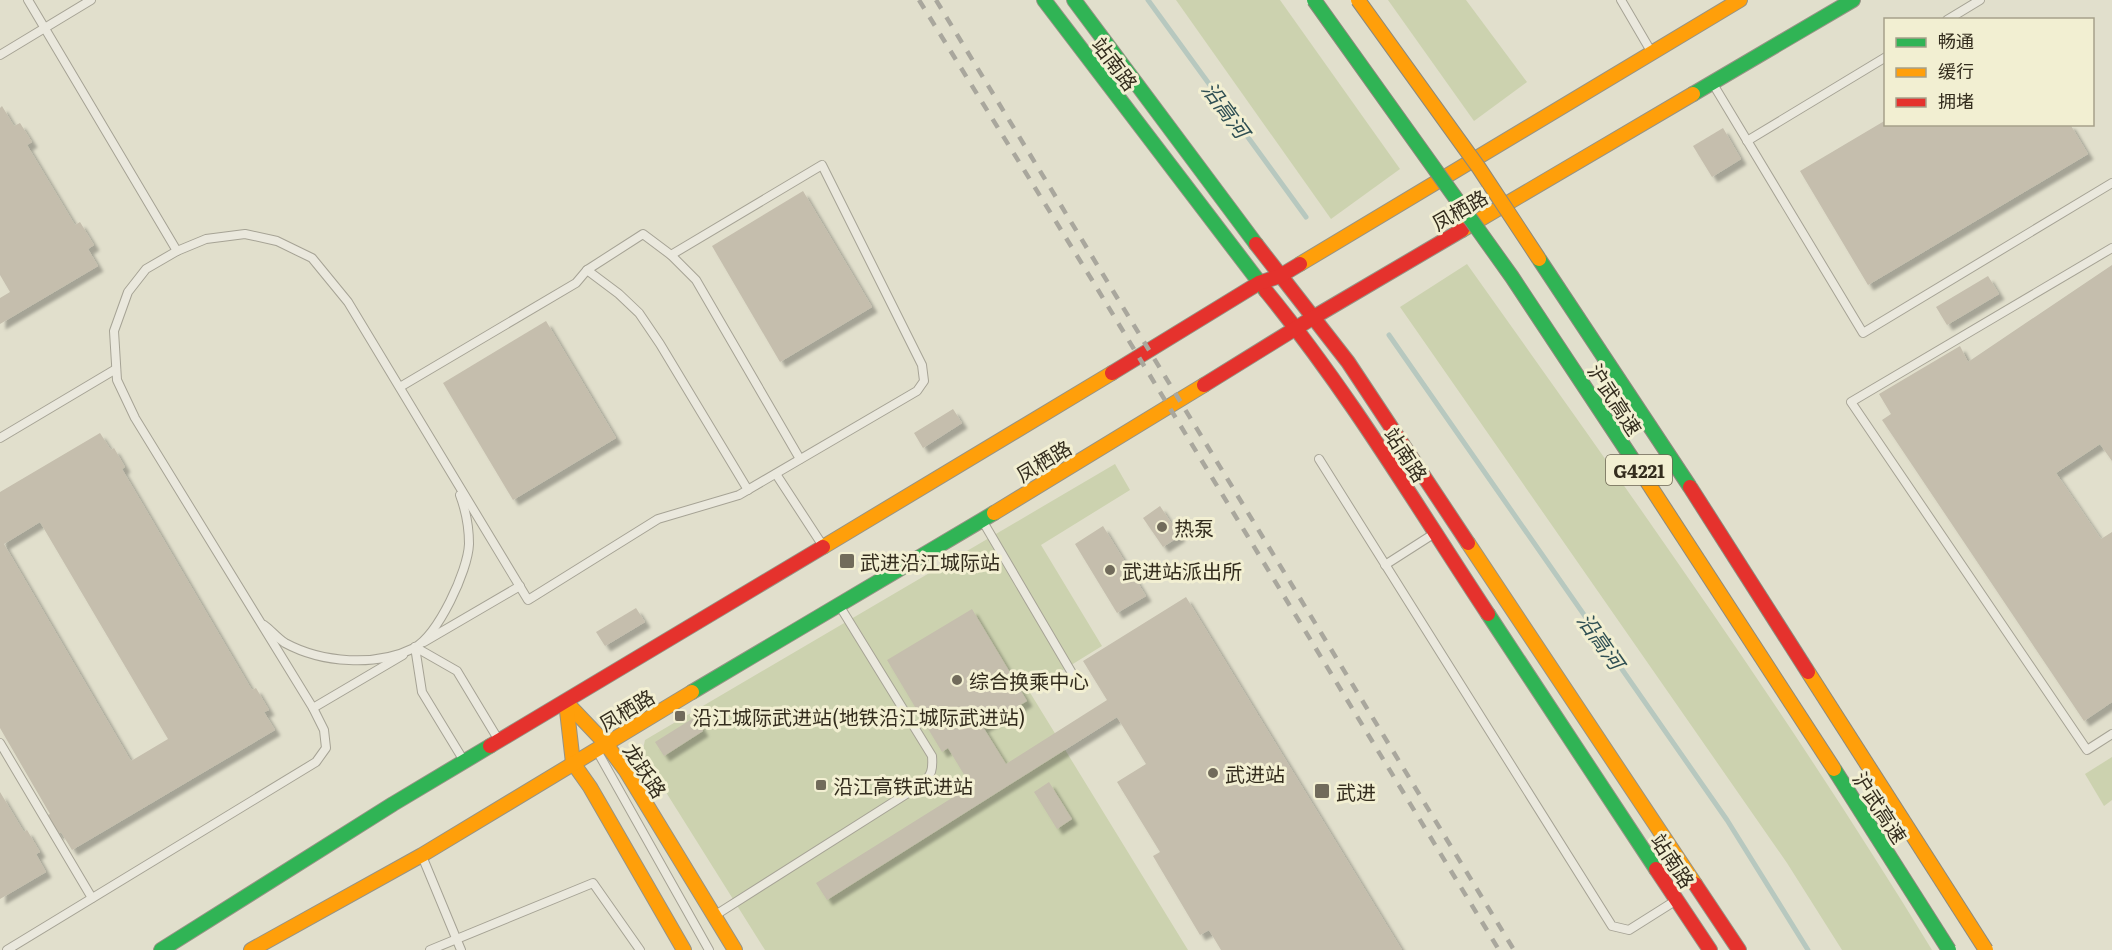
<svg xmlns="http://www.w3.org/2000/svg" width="2112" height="950" viewBox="0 0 2112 950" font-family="Literata,'Noto Sans SC',serif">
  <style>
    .green { fill: #ccd2af }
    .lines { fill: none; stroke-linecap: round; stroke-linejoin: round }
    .stream { stroke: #b7c8bf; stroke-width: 5 }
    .building { fill: #c5bead; fill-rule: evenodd; filter: url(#shadow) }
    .lane-casing { stroke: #a6a395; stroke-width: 10 }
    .fast-casing { stroke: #969385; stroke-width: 16 }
    .slow-casing { stroke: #969385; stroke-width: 16 }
    .jam-casing { stroke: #969385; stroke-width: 16 }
    .lane { stroke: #eae8dd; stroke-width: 8 }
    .fast { stroke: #30b455; stroke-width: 14 }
    .slow { stroke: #ff9f0a; stroke-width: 14 }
    .jam { stroke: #e5322d; stroke-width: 14 }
    .rail { stroke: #a9a79d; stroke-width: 4.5; stroke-dasharray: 10 10; stroke-linecap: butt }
    .fast-bridge-casing { stroke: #8c897c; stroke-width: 16; stroke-linecap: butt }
    .slow-bridge-casing { stroke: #8c897c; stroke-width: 16; stroke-linecap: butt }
    .jam-bridge-casing { stroke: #8c897c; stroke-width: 16; stroke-linecap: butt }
    .fast-bridge { stroke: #30b455; stroke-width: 14 }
    .slow-bridge { stroke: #ff9f0a; stroke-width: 14 }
    .jam-bridge { stroke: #e5322d; stroke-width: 14 }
    .poi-dot { fill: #716b5b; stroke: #f2efd2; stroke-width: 2 }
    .labels { text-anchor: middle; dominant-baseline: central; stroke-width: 6; stroke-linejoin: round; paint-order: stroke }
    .shield { fill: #f2efd2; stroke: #6d6754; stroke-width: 1.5 }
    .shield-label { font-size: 18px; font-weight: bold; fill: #342d1e }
    .street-label { font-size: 20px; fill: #342d1e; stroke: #f2efd2 }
    .poi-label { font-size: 20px; fill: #342d1e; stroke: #f2efd2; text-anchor: start }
    .water-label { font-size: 21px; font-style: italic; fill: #2f4f53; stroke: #f2efd2 }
  </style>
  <defs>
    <filter id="shadow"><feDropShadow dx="5.5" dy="5.5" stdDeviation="1.5" flood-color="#0004"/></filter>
  </defs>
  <rect width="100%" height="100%" fill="#e1dfcc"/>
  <g class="green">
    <polygon points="1176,0 1280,0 1400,169 1331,219"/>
    <polygon points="1388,0 1466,0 1527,82 1474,121"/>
    <path d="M1467 264C1627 489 1788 714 1932 950H1842L1787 863 1400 307Z"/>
    <polygon points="1115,464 1130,490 1041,545 1102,646 1029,691 1188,950 765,950 642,754 645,740"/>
    <polygon points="2112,757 2112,800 2104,806 2085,774"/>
  </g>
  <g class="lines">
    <g class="stream">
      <polyline points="1148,0 1306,217"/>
      <polyline points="1389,335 1727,820 1808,950"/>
    </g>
  </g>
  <g class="building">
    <polygon points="2,106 14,126 20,123 32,142 27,145 75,225 80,222 94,245 88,249 98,266 0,324 0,298 10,292 0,275 0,108"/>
    <polygon points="1886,120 1886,124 2070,124 2088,154 1868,285 1800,171"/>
    <polygon points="1723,128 1741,159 1712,177 1693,146"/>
    <polygon points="803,191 872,307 780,362 712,246"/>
    <polygon points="2112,265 2112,461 2100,444 2056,473 2101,539 2112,532 2112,702 2084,721 1882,420 1891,414 1879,394 1960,346 1968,362"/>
    <polygon points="1988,276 1999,294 1947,325 1936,307"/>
    <polygon points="546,321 616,438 513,500 443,383"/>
    <polygon points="953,409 962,423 923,448 914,433"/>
    <path d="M100 433 111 450 114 448 125 467 122 469 252 690 256 688 269 710 264 712 275 730 72 850 61 832 57 834 46 816 50 814 0 728V492ZM40 522 168 739 131 761 4 544Z"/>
    <polygon points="1160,506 1180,536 1163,547 1143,518"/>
    <polygon points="1103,526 1146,596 1117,613 1075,544"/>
    <polygon points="1186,597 1402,950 1221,950 1209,930 1200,935 1153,856 1160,852 1117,782 1146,764 1117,717 827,900 816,883 971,786 948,748 942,752 887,660 972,609 1027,701 983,727 1006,764 1107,700 1083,661"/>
    <polygon points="636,608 645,622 605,646 596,632"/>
    <polygon points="695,717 703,731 664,756 655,742"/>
    <polygon points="1049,782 1072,819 1057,829 1034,792"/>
    <polygon points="0,792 24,832 27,830 40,852 36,854 46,872 0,899"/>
  </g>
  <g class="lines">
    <g class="lane-casing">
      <g id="lane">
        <polyline points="28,0 177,251"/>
        <polyline points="1621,0 1652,53"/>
        <polyline points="1947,20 1980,0"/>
        <polyline points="0,55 91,0"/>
        <polyline points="1713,84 1863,333 2112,183"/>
        <polyline points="1747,141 1886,57"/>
        <polyline points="2112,248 1851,402 2087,750 2112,734"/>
        <polyline points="400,387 576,283 587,270"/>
        <polyline points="0,438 116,369"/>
        <polyline points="1319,459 1612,926 1629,930 1675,901"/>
        <polyline points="776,474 823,546"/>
        <polyline points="748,490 660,344 639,313 619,294 587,270 643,234 671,255 696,280 800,459"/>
        <polyline points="982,520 1079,685"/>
        <polyline points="1385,565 1435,533"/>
        <path d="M264 625C271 630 277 638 285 643 322 663 376 667 414 648 438 635 468 571 469 544 469 527 466 511 460 495"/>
        <polyline points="424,642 520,586"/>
        <polyline points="415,647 457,671 498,739"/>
        <polyline points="415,647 422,692 464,761"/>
        <polyline points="313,708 403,655"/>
        <polyline points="0,743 92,898"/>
        <polyline points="596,749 709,950"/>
        <polyline points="422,856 461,950"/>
        <path d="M714 916 922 784C932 775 933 769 932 756L839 605"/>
        <polyline points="7,950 316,762 326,748 324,730 313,708 135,418 117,380 114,331 128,292 146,269 177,251 206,239 245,234 277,241 312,258 348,302 528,600 658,519 739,495 917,391 924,381 922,365 822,165 671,255"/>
        <polyline points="430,950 593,883 640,950"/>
      </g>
    </g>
    <g class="fast-casing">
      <g id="fast">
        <polyline points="1044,0 1266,291"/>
        <polyline points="1074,0 1256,244"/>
        <polyline points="1693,94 1853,0"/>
        <polyline points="1488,614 1656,869"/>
        <polyline points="692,692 994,513"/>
        <polyline points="161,950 393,804 490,746"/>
      </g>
    </g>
    <g class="slow-casing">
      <g id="slow">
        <polyline points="1462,230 1693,94"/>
        <polyline points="1300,264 1740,0"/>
        <polyline points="994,513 1204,385"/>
        <polyline points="1468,543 1695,884"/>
        <polyline points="823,547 1112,373"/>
        <polyline points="566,702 606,744 626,771 735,950"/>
        <polyline points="566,702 573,763 590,787 684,950"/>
        <polyline points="251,950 422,855 692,692"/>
      </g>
    </g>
    <g class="jam-casing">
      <g id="jam">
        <polyline points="1256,244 1348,362 1468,543"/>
        <path d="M1266 291C1349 392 1416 505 1488 614"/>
        <polyline points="1112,373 1259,283 1280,276 1300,264"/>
        <polyline points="1204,385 1314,317 1462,230"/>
        <polyline points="490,746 823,547"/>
        <polyline points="1656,869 1710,950"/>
        <polyline points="1695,884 1739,950"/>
      </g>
    </g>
    <use href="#lane" class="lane"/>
    <use href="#fast" class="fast"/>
    <use href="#slow" class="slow"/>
    <use href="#jam" class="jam"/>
    <g class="rail">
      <polyline points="919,0 1092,280 1499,950"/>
      <polyline points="936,0 1514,950"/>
    </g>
    <g class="fast-bridge-casing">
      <g id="fast-bridge">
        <polyline points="1314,0 1512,277 1637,466"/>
        <polyline points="1539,259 1690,487"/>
        <polyline points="1834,769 1949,950"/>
      </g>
    </g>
    <g class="slow-bridge-casing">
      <g id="slow-bridge">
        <polyline points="1358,0 1479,168 1539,259"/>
        <polyline points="1637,466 1834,769"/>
        <polyline points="1808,672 1986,950"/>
      </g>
    </g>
    <g class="jam-bridge-casing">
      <polyline id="jam-bridge" points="1690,487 1808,672"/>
    </g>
    <use href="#fast-bridge" class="fast-bridge"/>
    <use href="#slow-bridge" class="slow-bridge"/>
    <use href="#jam-bridge" class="jam-bridge"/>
  </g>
  <g class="poi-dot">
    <circle cx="1162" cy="527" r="6"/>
    <rect x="839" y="553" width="16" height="16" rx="3"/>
    <circle cx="1110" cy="570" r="6"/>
    <circle cx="957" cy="680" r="6"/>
    <rect x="674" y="710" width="12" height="12" rx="3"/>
    <circle cx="1213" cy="773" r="6"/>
    <rect x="815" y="779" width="12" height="12" rx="3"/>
    <rect x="1314" y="783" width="16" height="16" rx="3"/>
  </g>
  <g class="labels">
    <rect class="shield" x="1606" y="455" width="66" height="30" rx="4.5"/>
    <g class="shield-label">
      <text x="1639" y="470">G4221</text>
    </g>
    <g class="street-label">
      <text transform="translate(1116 63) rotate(53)">站南路</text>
      <text transform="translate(1459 209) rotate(-30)">凤栖路</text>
      <text transform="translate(1616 399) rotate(57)">沪武高速</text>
      <text transform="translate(1407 454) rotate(57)">站南路</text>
      <text transform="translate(1043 460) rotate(-31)">凤栖路</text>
      <text transform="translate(626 709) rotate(-31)">凤栖路</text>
      <text transform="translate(646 770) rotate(57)">龙跃路</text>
      <text transform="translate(1881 807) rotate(57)">沪武高速</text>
      <text transform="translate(1674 860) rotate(57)">站南路</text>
    </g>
    <g class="poi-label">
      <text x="1174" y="527">热泵</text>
      <text x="860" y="561">武进沿江城际站</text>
      <text x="1122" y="570">武进站派出所</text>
      <text x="969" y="680">综合换乘中心</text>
      <text x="692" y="716">沿江城际武进站(地铁沿江城际武进站)</text>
      <text x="1225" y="773">武进站</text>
      <text x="833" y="785">沿江高铁武进站</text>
      <text x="1336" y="791">武进</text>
    </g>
    <g class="water-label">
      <text transform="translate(1227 109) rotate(54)">沿高河</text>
      <text transform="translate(1602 640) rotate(55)">沿高河</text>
    </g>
  </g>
  <rect x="1884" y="18" width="210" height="108" fill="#f2efd2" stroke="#a6a18a" stroke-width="1.5"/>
  <rect x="1896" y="38" width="30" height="9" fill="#30b455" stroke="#a6a18a" stroke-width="1.5"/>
  <text x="1938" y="48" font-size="18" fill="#342d1e">畅通</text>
  <rect x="1896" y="68" width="30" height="9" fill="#ff9f0a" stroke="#a6a18a" stroke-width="1.5"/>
  <text x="1938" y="78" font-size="18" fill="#342d1e">缓行</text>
  <rect x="1896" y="98" width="30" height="9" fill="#e5322d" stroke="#a6a18a" stroke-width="1.5"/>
  <text x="1938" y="108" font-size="18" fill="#342d1e">拥堵</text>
</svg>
